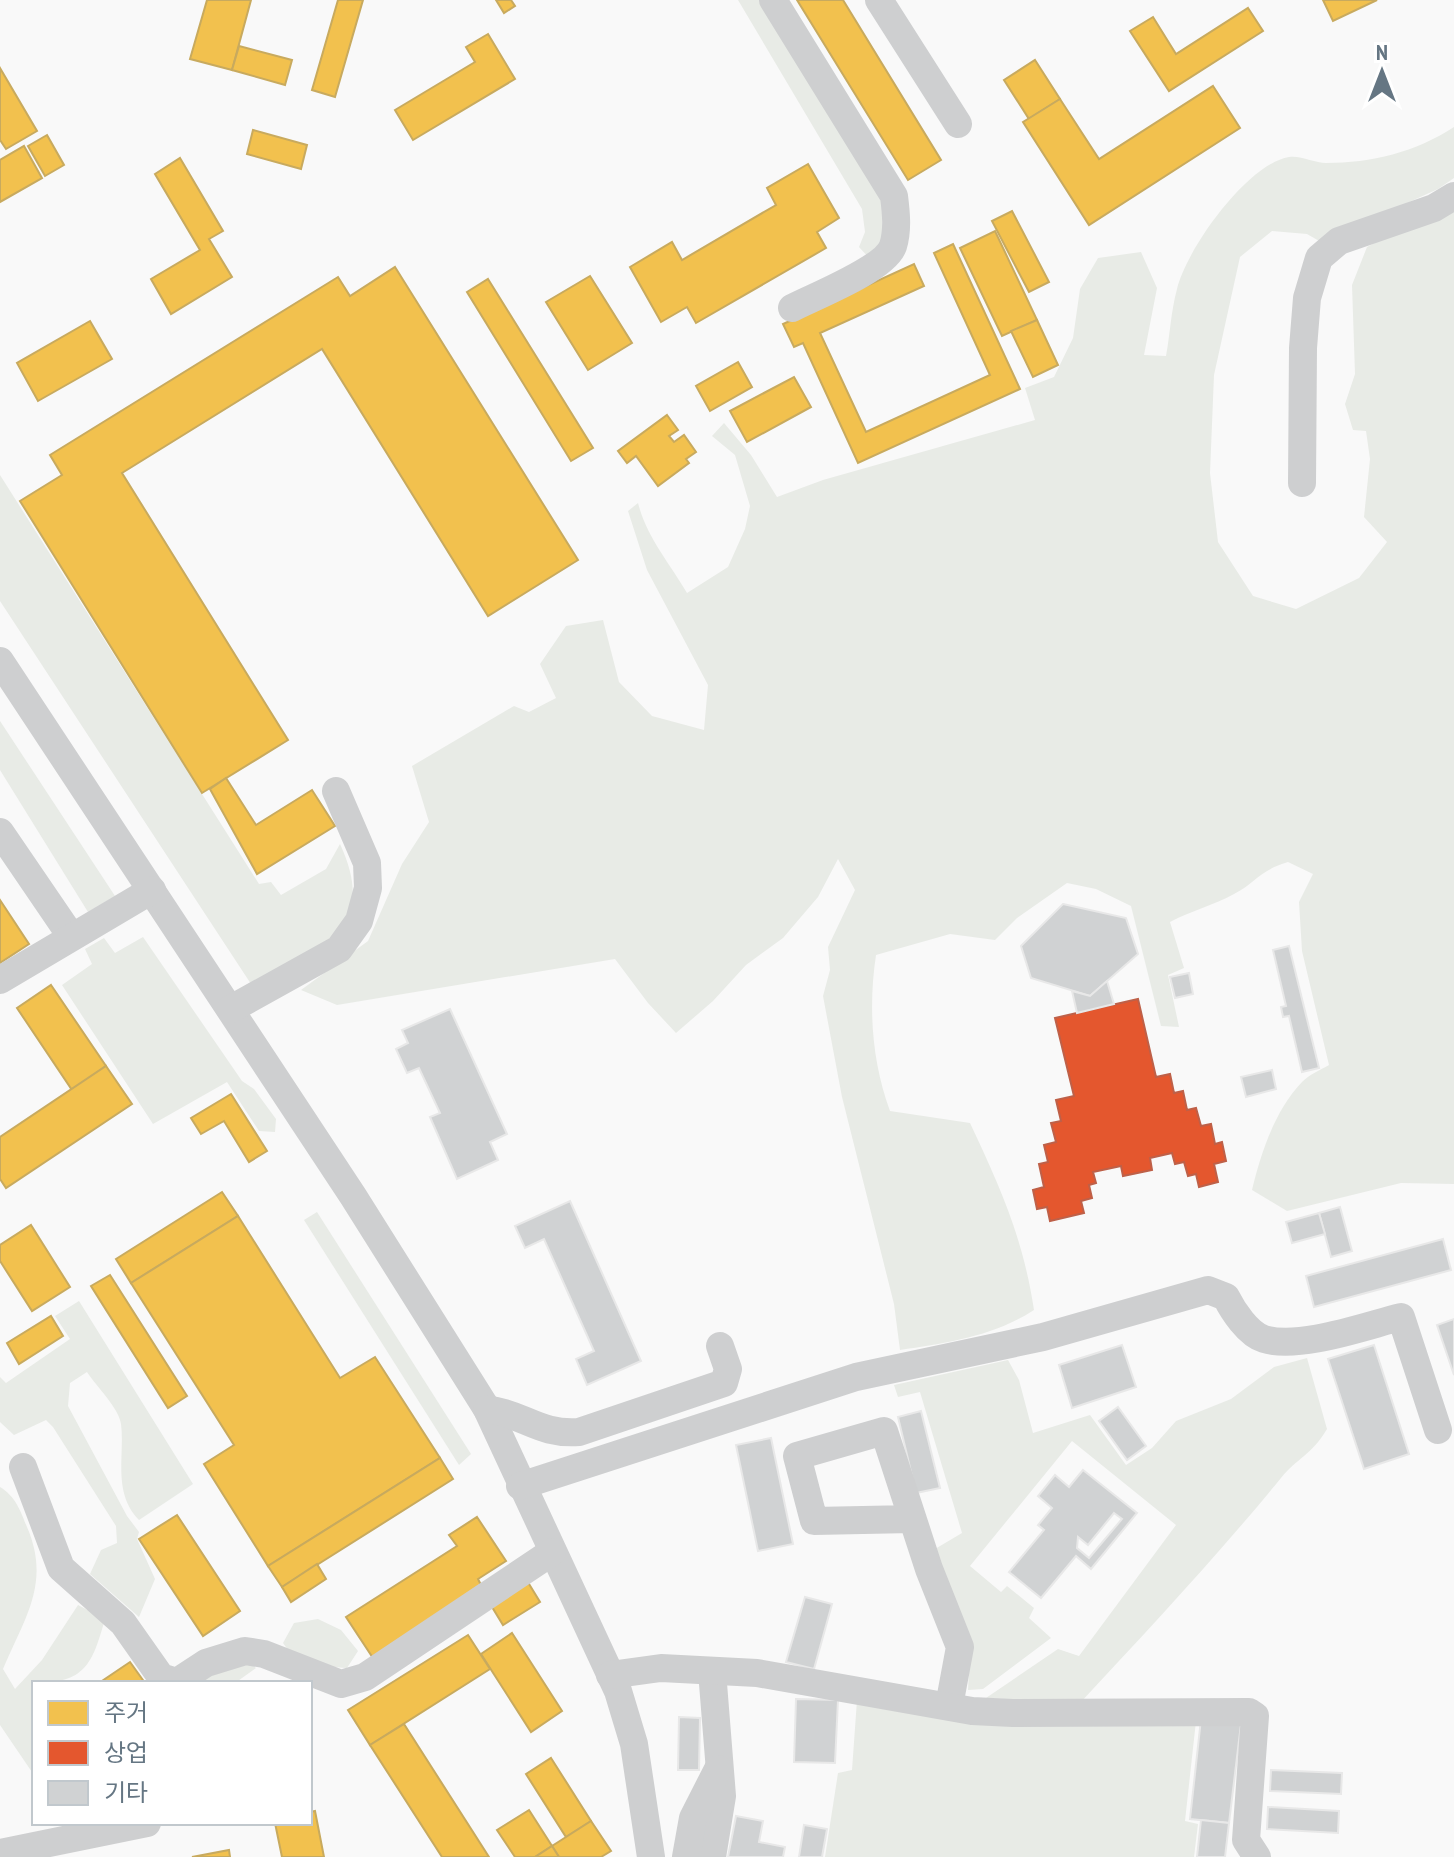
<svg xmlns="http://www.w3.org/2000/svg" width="1454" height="1857" viewBox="0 0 1454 1857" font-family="'PT Sans Narrow','Noto Sans KR',sans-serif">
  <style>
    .green { fill: #e8ebe6 }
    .homes { fill: #f2c14e; stroke: #c8aa5e; stroke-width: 2 }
    .shops { fill: #e4572e; stroke: #be6048; stroke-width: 2 }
    .building { fill: #d0d2d3; stroke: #e8e8e8; stroke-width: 2; fill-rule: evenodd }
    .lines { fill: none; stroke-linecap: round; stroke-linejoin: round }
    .minor { stroke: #cecfd0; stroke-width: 28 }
  </style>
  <rect width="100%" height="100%" fill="#f9f9f9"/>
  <g class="green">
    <polygon points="738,0 766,0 882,197 882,243 871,260 859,247 865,232 862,209"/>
    <path d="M1454 127V178L1438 189 1321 242 1307 234 1272 231 1240 257 1214 375 1210 473 1218 542 1253 596 1296 609 1359 578 1387 542 1364 517 1370 459 1366 431 1353 430 1345 404 1355 374 1352 285 1367 247 1454 201V1184L1401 1183 1287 1211 1252 1190C1261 1153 1275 1110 1302 1082 1309 1075 1320 1070 1329 1065L1302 951 1299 902 1313 874 1288 862C1258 871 1257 882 1234 894 1214 905 1191 911 1170 922L1184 968 1168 975 1179 1027 1161 1026 1131 906 1096 889 1067 883 1017 918 995 940 950 934 876 955C868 1008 872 1062 890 1111L970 1123C1001 1189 1023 1238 1034 1310 994 1336 947 1343 900 1350L894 1304 842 1097 823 996 830 970 828 947 855 890 838 859 818 897 783 938 746 965 713 1001 676 1033 648 1003 615 959 337 1005 301 990 368 941 402 864 429 822 412 766 514 706 529 712 556 698 540 664 566 626 603 620 619 682 652 716 704 730 708 685 647 570 628 511 638 503C647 538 669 562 687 593L728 567 745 529 750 506 735 455 712 436 724 423 751 455 777 497 823 480 1035 420 1025 388 1054 377 1073 338 1080 289 1098 258 1141 252 1157 288 1144 355 1166 356C1170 334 1171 311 1177 289 1186 250 1247 164 1289 157 1300 155 1315 163 1326 163 1371 163 1416 152 1454 127Z"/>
    <path d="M0 475 259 884 271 882 281 895 326 869 340 844C381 933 316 947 251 984L0 601Z"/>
    <polygon points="0,721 115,896 88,912 0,770"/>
    <polygon points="143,937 242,1081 254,1089 276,1119 275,1132 259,1131 227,1082 153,1124 62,985 92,964 85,949 104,938 115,953"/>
    <polygon points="317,1212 471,1454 459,1465 304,1220"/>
    <path d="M79 1301 193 1484 139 1520C112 1492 125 1455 121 1424 119 1408 96 1386 87 1372L70 1383 68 1406 127 1516 139 1532 137 1539 155 1579 139 1617 90 1574 101 1550 117 1543 116 1526 53 1427 46 1420 14 1435 0 1422V1377L6 1383 70 1339 55 1316Z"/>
    <path d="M1307 1358 1327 1429C1311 1456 1298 1457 1281 1478 1217 1556 1149 1629 1080 1703L986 1698 1058 1649 1079 1656 1176 1525 1072 1441 970 1566 1001 1592 1007 1586 1034 1608 1029 1618 1051 1638 983 1689 968 1690 970 1649 935 1549 962 1533 920 1392 898 1397 894 1385 1008 1360 1019 1380 1033 1433 1090 1415 1126 1465 1152 1448 1176 1421 1231 1399 1274 1367Z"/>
    <path d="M0 1487C16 1497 20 1510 27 1527 51 1583 25 1617 3 1669L15 1689 42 1660 78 1605 105 1619C92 1665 85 1683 34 1683V1775L0 1725Z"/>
    <path d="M318 1619 341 1630 358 1651 347 1668C321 1666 298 1666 283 1643L294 1623Z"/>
    <polygon points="240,1656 256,1668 235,1683 199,1683"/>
    <polygon points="857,1700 1196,1721 1185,1821 1198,1824 1194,1857 825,1857 838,1773 852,1770"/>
  </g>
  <g class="homes">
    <polygon points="207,0 251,0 232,70 190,59"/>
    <polygon points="338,0 363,0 335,97 312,90"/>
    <polygon points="496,0 511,0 515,6 504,13"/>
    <polygon points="797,0 843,0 941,160 908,180"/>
    <polygon points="1323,0 1377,0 1333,21"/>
    <polygon points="1248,8 1263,31 1169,91 1130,31 1153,17 1176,54"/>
    <polygon points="488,34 515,79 413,140 395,110 475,62 466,47"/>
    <polygon points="239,46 292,60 285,85 232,70"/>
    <polygon points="1035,60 1060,99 1029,119 1004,80"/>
    <polygon points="0,68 37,131 6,149 0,140"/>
    <polygon points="1213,86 1240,128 1089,225 1023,122 1060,99 1099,159"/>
    <polygon points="253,130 307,145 301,169 247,154"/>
    <polygon points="47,135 64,165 45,176 28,146"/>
    <polygon points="24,146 42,178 0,202 0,160"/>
    <polygon points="180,158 223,231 209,239 232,277 171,314 151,279 200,250 155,174"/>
    <polygon points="808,164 839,218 817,232 826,248 696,323 687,307 661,322 630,267 672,242 682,260 776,205 767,188"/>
    <polygon points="1012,211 1049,282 1029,292 992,221"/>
    <polygon points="995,231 1037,320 1002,336 960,248"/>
    <polygon points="953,244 1020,389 858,463 803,343 794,347 783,324 914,264 924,286 820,333 866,432 990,375 934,253"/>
    <polygon points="395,267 578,560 488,616 322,349 122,473 288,740 202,793 20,501 62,475 50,455 338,277 350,296"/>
    <polygon points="590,276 632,343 588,370 546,302"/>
    <polygon points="488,279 593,448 571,461 467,292"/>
    <polygon points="1037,320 1058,365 1033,377 1011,331"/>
    <polygon points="90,321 112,359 38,401 17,363"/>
    <polygon points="738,362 752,387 710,411 696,386"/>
    <polygon points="794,377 811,407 747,442 730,411"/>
    <polygon points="667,415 678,430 669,436 674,442 684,435 696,452 686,459 689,463 658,486 636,456 627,463 618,451"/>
    <polygon points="226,778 256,825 312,790 335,826 257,874 210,789"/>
    <polygon points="0,900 29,944 0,963"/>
    <polygon points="51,985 106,1066 72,1090 17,1008"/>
    <polygon points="106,1066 132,1104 6,1188 0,1179 0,1137"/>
    <polygon points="231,1094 267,1151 249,1162 224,1121 201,1134 191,1118"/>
    <polygon points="222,1192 238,1216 131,1283 116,1259"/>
    <polygon points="238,1216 340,1378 375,1357 440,1458 268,1566 204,1464 234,1445 131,1283"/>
    <polygon points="31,1225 70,1287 32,1311 0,1261 0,1245"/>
    <polygon points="110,1275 187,1396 168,1408 91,1286"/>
    <polygon points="51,1316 63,1336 19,1364 7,1343"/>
    <polygon points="440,1458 453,1479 282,1587 268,1566"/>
    <polygon points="177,1515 240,1611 203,1636 139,1539"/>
    <polygon points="477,1517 506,1561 478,1579 482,1587 375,1661 346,1617 457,1546 449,1535"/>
    <polygon points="317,1564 326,1579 291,1602 282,1587"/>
    <polygon points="526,1579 540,1602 503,1625 489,1602"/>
    <polygon points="512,1633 562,1711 531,1732 481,1654"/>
    <polygon points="468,1635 490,1669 370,1745 348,1710"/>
    <polygon points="130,1662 145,1683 99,1683"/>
    <polygon points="404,1724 489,1857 442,1857 370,1745"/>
    <polygon points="551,1758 591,1821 566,1837 526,1774"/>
    <polygon points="529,1810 552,1846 535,1857 515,1857 497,1830"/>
    <polygon points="315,1811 324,1857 282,1857 275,1823 310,1823 310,1812"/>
    <polygon points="591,1821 611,1851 601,1857 559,1857 552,1846"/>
    <polygon points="552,1846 559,1857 535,1857"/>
    <polygon points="229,1850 230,1857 192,1857"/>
  </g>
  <polygon class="shops" points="1138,999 1156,1077 1170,1074 1174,1093 1183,1091 1187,1110 1196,1108 1201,1126 1211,1124 1215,1144 1222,1142 1226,1161 1214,1164 1218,1182 1199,1187 1196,1174 1188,1176 1184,1162 1175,1164 1172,1153 1150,1158 1152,1170 1123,1176 1121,1166 1093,1172 1096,1183 1089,1185 1092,1198 1081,1201 1084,1213 1050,1221 1047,1207 1037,1209 1033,1190 1044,1187 1039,1164 1048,1162 1044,1145 1056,1142 1051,1123 1061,1121 1056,1100 1074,1096 1055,1018"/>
  <g class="building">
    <polygon points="1063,904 1126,918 1138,954 1090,996 1031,978 1021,946"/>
    <polygon points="1289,946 1319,1068 1302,1072 1289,1016 1283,1017 1281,1007 1286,1006 1273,950"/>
    <polygon points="1189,973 1193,994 1175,998 1170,977"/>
    <polygon points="1107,981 1114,1004 1077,1013 1072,991 1090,996"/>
    <polygon points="450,1009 507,1134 490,1142 498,1160 457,1179 430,1117 440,1113 419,1068 407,1073 396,1049 408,1043 402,1030"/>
    <polygon points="1272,1070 1276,1089 1246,1097 1241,1077"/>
    <polygon points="570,1201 641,1361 587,1385 576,1359 594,1351 544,1239 525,1248 515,1226"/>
    <polygon points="1340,1207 1352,1251 1331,1257 1319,1213"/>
    <polygon points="1319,1213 1325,1234 1292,1243 1286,1222"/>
    <polygon points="1443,1239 1451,1270 1314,1307 1306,1276"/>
    <polygon points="1454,1319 1454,1375 1437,1325"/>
    <polygon points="1122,1345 1136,1387 1072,1408 1059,1365"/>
    <polygon points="1374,1345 1409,1454 1364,1469 1328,1359"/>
    <polygon points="1118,1407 1146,1446 1127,1460 1099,1421"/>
    <polygon points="921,1411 940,1488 916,1493 898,1417"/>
    <polygon points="771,1438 793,1544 758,1551 736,1445"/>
    <path d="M1083 1470 1137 1513 1091 1569 1076 1556 1041 1598 1009 1572 1044 1530 1038 1525 1052 1508 1038 1496 1055 1475 1069 1487ZM1114 1513 1122 1519 1089 1558 1077 1548 1078 1537 1088 1545Z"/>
    <polygon points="805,1597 832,1604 814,1669 786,1662"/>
    <polygon points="796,1699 838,1700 835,1763 794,1762"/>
    <polygon points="679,1717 700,1718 699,1770 678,1770"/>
    <polygon points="1201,1719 1241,1724 1229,1823 1190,1819"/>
    <polygon points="1271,1770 1342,1773 1341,1794 1270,1791"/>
    <polygon points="1268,1807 1339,1811 1338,1833 1267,1829"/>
    <polygon points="736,1816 763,1821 759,1842 785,1847 783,1857 728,1857"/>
    <polygon points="1201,1820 1229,1823 1225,1857 1197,1857"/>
    <polygon points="804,1825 827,1829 822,1857 799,1857"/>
  </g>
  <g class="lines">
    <g class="minor">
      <path d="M773 0 894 196C896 212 898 230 893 246 885 269 815 296 792 308"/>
      <polyline points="879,0 958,124"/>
      <polyline points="1302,483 1303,348 1307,298 1319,258 1339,241 1434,208 1454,196"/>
      <polyline points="0,661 353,1196 487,1409 618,1691 634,1744 651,1857"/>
      <polyline points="0,832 71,936"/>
      <polyline points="0,980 152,890"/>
      <polyline points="231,1009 339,949 359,921 368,888 367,863 336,791"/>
      <path d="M487 1409C524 1414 539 1435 579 1432L724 1383 728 1369 720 1346"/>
      <polyline points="23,1467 61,1568 123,1623 161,1677 177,1682 206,1663 245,1651 264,1654 341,1684 365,1677 552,1552"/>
      <path d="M520 1486 856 1377 1043 1337 1208 1290 1226 1297C1233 1311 1248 1334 1264 1339 1299 1350 1365 1326 1401 1317L1438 1430"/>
      <polyline points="912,1519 814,1521 797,1456 884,1431 929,1569 960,1647 949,1706"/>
      <polyline points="712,1671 722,1796 712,1857"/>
      <polyline points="610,1675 661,1668 757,1673 972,1711 1013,1713 1249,1712 1255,1716 1246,1840 1257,1857"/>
      <polyline points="0,1853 147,1823"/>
      <polyline points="686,1857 693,1818 718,1769"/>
    </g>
  </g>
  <rect x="32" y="1681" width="280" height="144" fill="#ffffff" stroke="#c1c8cd" stroke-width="2"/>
  <rect x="48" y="1701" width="40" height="24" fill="#f2c14e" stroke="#c1c8cd" stroke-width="2"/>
  <text x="104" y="1721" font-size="24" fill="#657683">주거</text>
  <rect x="48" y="1741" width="40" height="24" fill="#e4572e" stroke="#c1c8cd" stroke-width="2"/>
  <text x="104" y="1761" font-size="24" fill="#657683">상업</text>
  <rect x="48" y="1781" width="40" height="24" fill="#d0d2d3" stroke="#c1c8cd" stroke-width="2"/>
  <text x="104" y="1801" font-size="24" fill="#657683">기타</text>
  <g transform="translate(1382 72)" stroke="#ffffff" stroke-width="6" paint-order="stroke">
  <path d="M0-6L14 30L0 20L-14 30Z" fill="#657683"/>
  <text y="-12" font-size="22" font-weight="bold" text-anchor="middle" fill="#657683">N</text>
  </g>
</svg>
